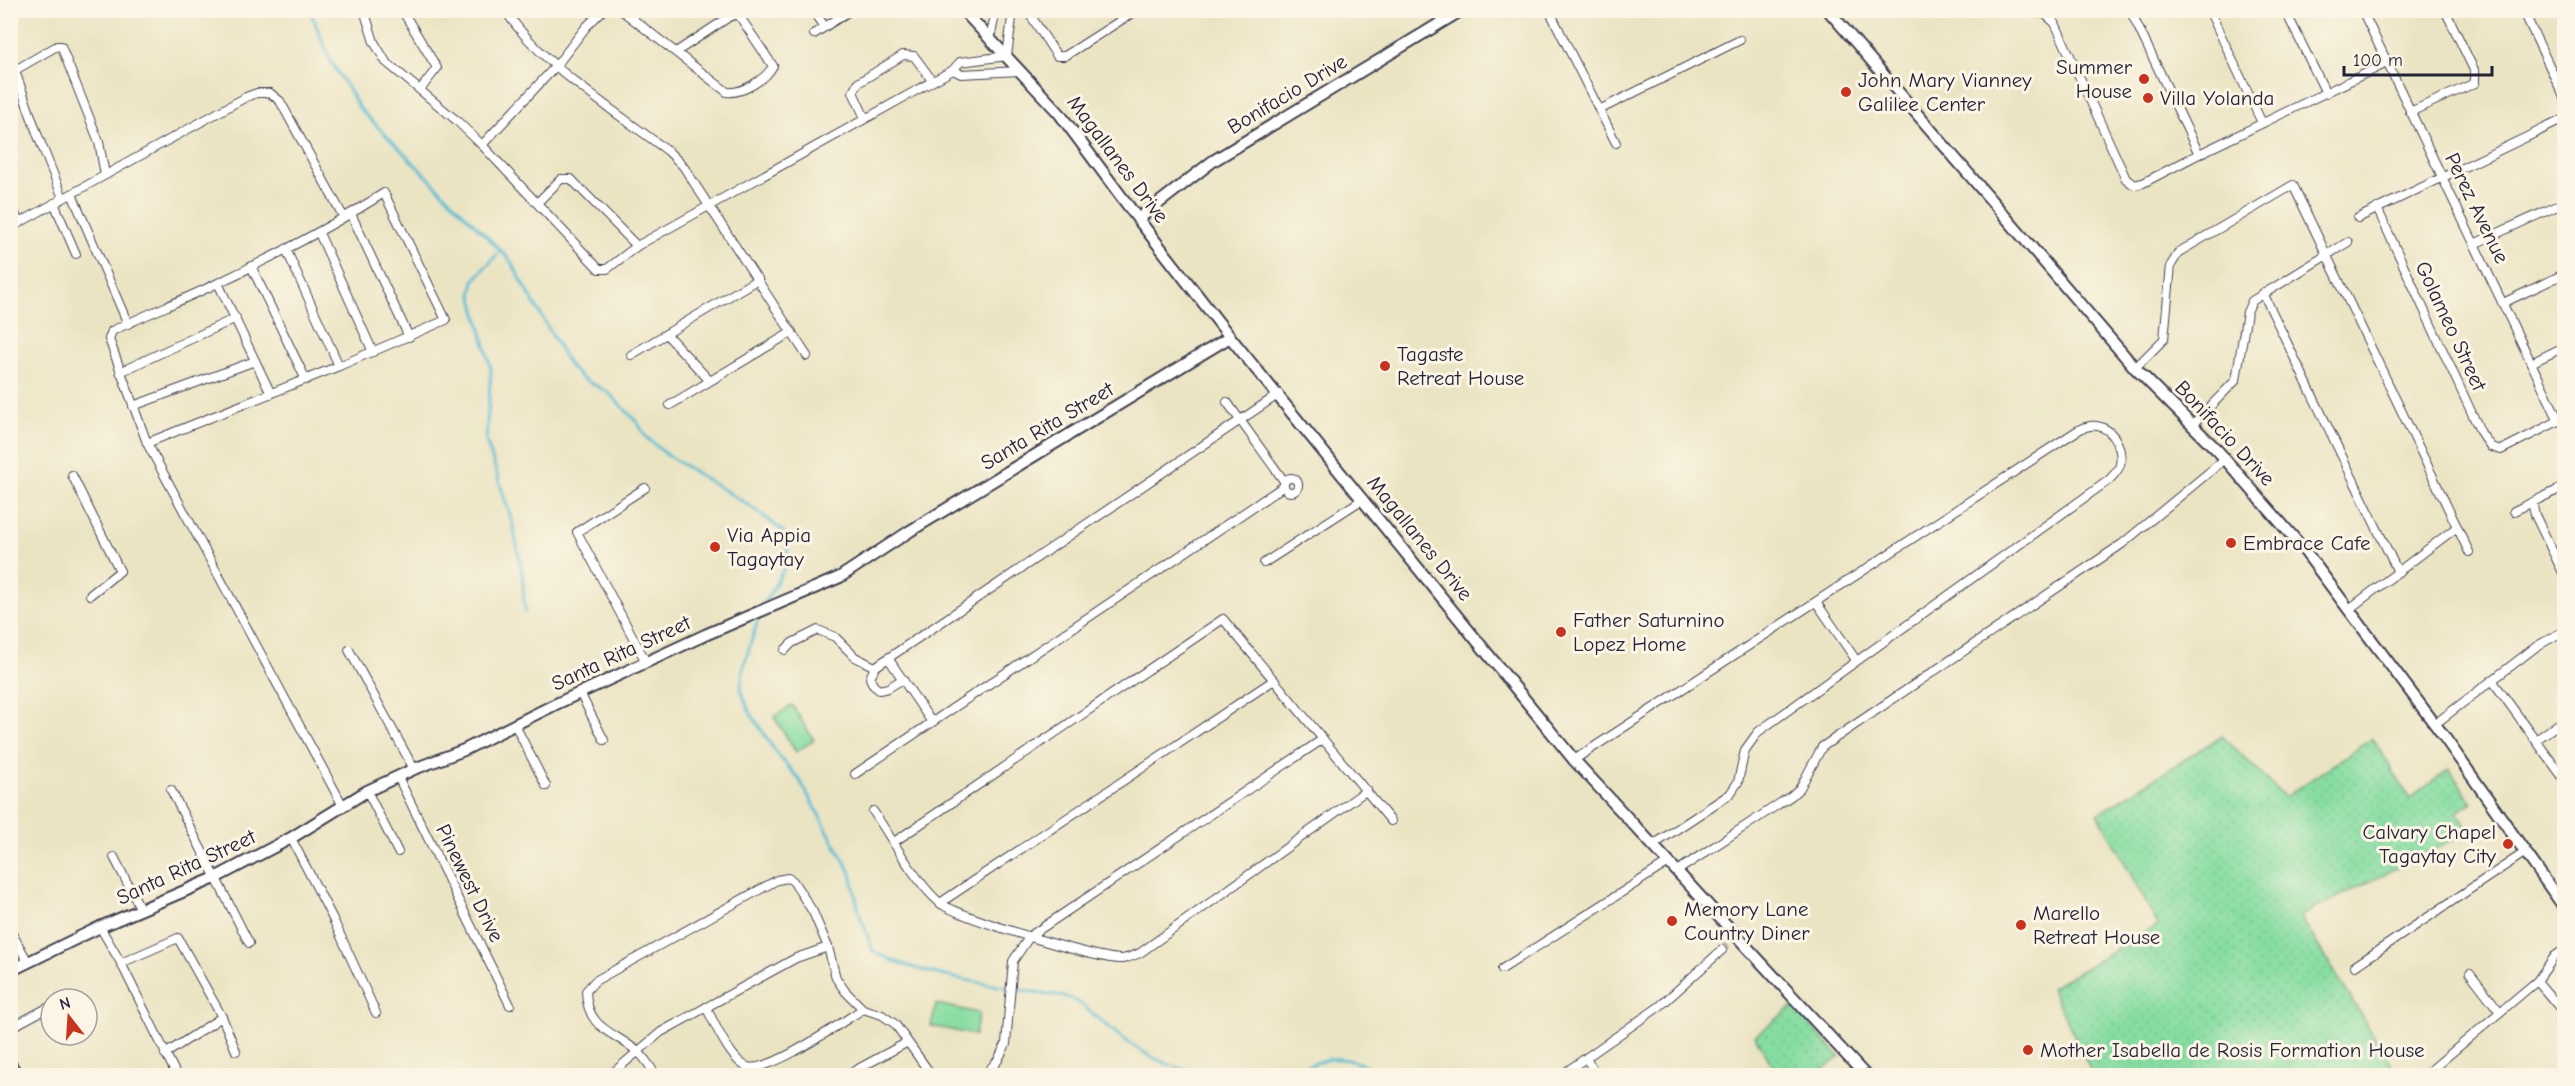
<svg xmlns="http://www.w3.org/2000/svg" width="2575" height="1086" viewBox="0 0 2575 1086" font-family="'Comic Neue',sans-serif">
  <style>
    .grass { fill: url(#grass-dots); stroke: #54806e; stroke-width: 1.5 }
    .garden { fill: #86dda2; stroke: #54806e; stroke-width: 1.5 }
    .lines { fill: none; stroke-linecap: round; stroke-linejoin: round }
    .stream { stroke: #56bcd4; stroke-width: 3 }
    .street-tunnel { stroke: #c3bda8; stroke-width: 8; stroke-dasharray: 8 4; stroke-linecap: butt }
    .street-casing { stroke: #403f4f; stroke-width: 10 }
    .secondary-casing { stroke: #403f4f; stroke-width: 14 }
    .street { stroke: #fff; stroke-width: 8 }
    .secondary { stroke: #fff; stroke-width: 10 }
    .poi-dot { fill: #c8321e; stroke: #fcf5e5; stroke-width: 2 }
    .labels { text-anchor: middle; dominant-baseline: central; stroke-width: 6; stroke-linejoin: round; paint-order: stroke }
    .poi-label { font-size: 21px; fill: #22223b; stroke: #fcf5e5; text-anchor: start }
    .street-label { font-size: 21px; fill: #22223b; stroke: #fcf5e5 }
  </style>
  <defs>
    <pattern id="grass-dots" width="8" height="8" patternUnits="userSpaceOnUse" patternTransform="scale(1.5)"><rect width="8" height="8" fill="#86dda2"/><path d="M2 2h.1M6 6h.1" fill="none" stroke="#73bd8c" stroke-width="1.8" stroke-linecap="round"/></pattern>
  </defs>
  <rect width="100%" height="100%" fill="#fcf5e5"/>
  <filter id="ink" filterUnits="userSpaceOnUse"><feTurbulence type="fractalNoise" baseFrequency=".0167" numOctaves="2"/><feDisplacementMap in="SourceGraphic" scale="12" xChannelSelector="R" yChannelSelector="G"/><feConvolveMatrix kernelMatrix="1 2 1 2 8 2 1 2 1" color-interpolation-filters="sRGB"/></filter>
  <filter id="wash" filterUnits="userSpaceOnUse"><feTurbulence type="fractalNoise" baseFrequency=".008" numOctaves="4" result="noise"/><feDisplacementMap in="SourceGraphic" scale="24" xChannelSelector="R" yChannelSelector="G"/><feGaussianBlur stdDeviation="1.35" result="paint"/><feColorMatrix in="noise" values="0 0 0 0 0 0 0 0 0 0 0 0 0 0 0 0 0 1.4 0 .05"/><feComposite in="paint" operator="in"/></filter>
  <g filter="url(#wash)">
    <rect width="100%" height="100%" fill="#ebe4c3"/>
    <g class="grass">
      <polygon points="2222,736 2285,797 2373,738 2410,799 2449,769 2472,802 2457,812 2470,832 2300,916 2398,1075 2093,1075 2051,988 2158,925 2098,814"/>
      <polygon points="1793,1006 1840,1057 1815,1075 1778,1075 1755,1036"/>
    </g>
    <g class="garden">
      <polygon points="792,705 814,740 796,752 774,717"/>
      <polygon points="936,1004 979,1013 975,1035 931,1026"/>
    </g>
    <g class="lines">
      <g class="stream">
        <polyline points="310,10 330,60 360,109 510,260 570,367 583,379 608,392 637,422 646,437 667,455 750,506 784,532 789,560 764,604"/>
        <polyline points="501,250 474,280 472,294 491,369 486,440 512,521 522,571 525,612"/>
        <path d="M758 619 743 669 741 689 748 709 777 754 799 779 851 873 859 912 873 951C914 974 981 983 1027 991 1042 994 1064 994 1076 1001 1085 1006 1093 1015 1101 1021 1129 1044 1155 1064 1192 1071 1221 1076 1262 1079 1292 1073 1302 1070 1311 1064 1321 1061 1344 1054 1366 1065 1386 1076"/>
      </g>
    </g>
  </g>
  <g filter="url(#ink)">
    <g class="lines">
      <polyline class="street-tunnel" points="1722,950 1729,943"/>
      <g class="street-casing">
        <g id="street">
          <polyline points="364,10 374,42 386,62 456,120 482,145 599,269 607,269 637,246 953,70 960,62 1007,56 1013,10"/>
          <polyline points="402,10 437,68 420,90"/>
          <path d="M505 10C541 65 615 111 668 151L683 166 807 356"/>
          <path d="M621 10 727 92C742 94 766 79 773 66L738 14 729 17 676 52"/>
          <polyline points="813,10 825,27"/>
          <polyline points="1027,10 1057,56 1065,56 1137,10"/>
          <polyline points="1549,10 1616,143"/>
          <polyline points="2130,10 2199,154"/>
          <polyline points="2209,10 2262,123"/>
          <polyline points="2285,10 2326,93"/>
          <polyline points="2362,10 2559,421"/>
          <polyline points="2523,10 2564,97"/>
          <polyline points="2036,13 2045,14 2055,23 2126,179 2134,185 2143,183 2199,154 2387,63"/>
          <polyline points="814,34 851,10"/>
          <polyline points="990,39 996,10"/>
          <polyline points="953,70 961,74 1020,71"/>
          <polyline points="15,71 38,136 63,198"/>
          <polyline points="10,73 57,46 61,46 99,142 105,175"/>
          <polyline points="1599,110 1740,40"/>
          <polyline points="2410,112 2475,83 2475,72 2445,10"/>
          <polyline points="865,118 853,92 858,83 903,55 914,56 931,79"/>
          <polyline points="482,145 556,66 586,27 603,10"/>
          <polyline points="72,194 128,324"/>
          <polyline points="10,202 19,223"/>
          <polyline points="54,203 76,254"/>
          <polyline points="537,203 561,179 571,179 637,246"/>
          <polyline points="2377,208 2481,433 2491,447 2501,450 2564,418"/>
          <polyline points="351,214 409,337"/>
          <polyline points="2358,218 2564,119"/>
          <polyline points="10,228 246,97 257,93 270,93 280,101 343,216"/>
          <polyline points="319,233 373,352"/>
          <polyline points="2474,244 2564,203"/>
          <polyline points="286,249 339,366"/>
          <polyline points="251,266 306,380"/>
          <polyline points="218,283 271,394"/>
          <polyline points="2263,293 2398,572"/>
          <polyline points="2503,303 2564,274"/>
          <polyline points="666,334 709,380"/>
          <polyline points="631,355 758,279"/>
          <polyline points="2531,363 2564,347"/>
          <polyline points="2135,368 2164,339 2171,265 2179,252 2293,185 2469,552"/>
          <polyline points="120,372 236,318"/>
          <polyline points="1227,402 1284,481"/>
          <polyline points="670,405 792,332"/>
          <polyline points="133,406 255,361"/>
          <polyline points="2193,424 2236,380 2247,312 2252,301 2348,242"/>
          <path d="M147 443 339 366 446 320 384 193C331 227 275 256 218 283 183 300 147 314 112 331L109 339 147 443 343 806"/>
          <polyline points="72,475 120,571 90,595"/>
          <circle cx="1291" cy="485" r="7"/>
          <polyline points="645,488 577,532 646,662"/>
          <polyline points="2532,502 2535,515 2564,575"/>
          <polyline points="2514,511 2564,487"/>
          <polyline points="1264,563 1363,499"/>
          <polyline points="1816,602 1856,660"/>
          <polyline points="2348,610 2457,527"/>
          <polyline points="349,650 414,769"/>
          <polyline points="785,650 792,643 818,630 835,637 855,657 875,667 1279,394"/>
          <polyline points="888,658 931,721"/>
          <polyline points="875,667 870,678 873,685 879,690 888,688 903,679"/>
          <polyline points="2492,680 2564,779"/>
          <polyline points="580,693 604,740"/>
          <polyline points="2435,724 2537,646 2564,631"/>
          <polyline points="515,725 546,786"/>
          <polyline points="2536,740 2564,720"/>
          <path d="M1574 760 2069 436C2074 433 2080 428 2086 427 2109 420 2124 445 2120 465 2118 471 2113 476 2109 480L1758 732 1745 750 1738 782 1730 794 1653 845"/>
          <polyline points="855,774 1284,486"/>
          <polyline points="398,777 510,1005"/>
          <polyline points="171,790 249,943"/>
          <polyline points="367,791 398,852"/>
          <path d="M873 811C891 837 916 883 940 903 958 917 1100 960 1122 959 1128 958 1135 955 1140 953L1367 790"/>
          <polyline points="291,838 332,917 376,1013"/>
          <polyline points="894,842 1223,619 1391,821"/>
          <polyline points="114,857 141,910"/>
          <polyline points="1677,871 1791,796 1800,788 1822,747 2122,544 2225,459"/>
          <polyline points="940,903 1274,680"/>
          <polyline points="100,927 121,963 177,1076"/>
          <polyline points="10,930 28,962"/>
          <polyline points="121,963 178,938 222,1017 236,1051"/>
          <polyline points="2355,966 2524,853"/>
          <polyline points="1502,969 1669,862"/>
          <polyline points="2470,973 2500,1012"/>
          <polyline points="2537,981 2564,1013"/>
          <path d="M706 1007C714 1022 731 1062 748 1067 770 1073 842 1022 863 1009"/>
          <polyline points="10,1028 51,1006"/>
          <polyline points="165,1054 222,1017"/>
          <polyline points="1586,1058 1597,1076"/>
          <polyline points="609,1076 661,1032 796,958 828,947"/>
          <path d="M656 1076C651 1068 646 1059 639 1053 615 1031 587 1031 586 991L595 981 777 880 788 878 793 881 813 912 828 947 836 978 845 991 863 1009 882 1015 895 1024 932 1076"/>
          <polyline points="845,1076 906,1043"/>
          <polyline points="984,1076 998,1060 1006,1044 1013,961 1030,936 1323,739"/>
          <polyline points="1560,1076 1660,1006 1722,950"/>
          <polyline points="2424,1076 2537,981 2555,956 2564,950"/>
        </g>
      </g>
      <g class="secondary-casing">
        <g id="secondary">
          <polyline points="963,10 1059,113 1138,219 1230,337 1574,760 1866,1076"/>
          <polyline points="1828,10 2135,368 2218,451 2301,546 2440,731 2564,907"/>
          <polyline points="1138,219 1213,161 1462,10"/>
          <polyline points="10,971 100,927 215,878 291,838 367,791 414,769 464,750 556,704 705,635 840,577 910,531 1230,337"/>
          <polyline points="10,1064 18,1076"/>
        </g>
      </g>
      <use href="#street" class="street"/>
      <use href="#secondary" class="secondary"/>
    </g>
  </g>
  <g class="poi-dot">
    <circle cx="2144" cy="79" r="6"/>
    <circle cx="1846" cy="92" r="6"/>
    <circle cx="2148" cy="98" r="6"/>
    <circle cx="1385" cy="366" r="6"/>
    <circle cx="2231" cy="543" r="6"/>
    <circle cx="715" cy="547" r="6"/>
    <circle cx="1561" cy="632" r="6"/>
    <circle cx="2508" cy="844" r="6"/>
    <circle cx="1672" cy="921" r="6"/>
    <circle cx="2021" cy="925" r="6"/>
    <circle cx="2028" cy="1050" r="6"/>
  </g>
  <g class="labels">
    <g class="poi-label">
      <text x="2132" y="67" text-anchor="end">Summer<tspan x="2132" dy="24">House</tspan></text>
      <text x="1858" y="80">John Mary Vianney<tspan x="1858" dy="24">Galilee Center</tspan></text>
      <text x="2160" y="98">Villa Yolanda</text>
      <text x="1397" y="354">Tagaste<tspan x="1397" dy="24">Retreat House</tspan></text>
      <text x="727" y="535">Via Appia<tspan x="727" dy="24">Tagaytay</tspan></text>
      <text x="2243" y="543">Embrace Cafe</text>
      <text x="1573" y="620">Father Saturnino<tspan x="1573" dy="24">Lopez Home</tspan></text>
      <text x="2496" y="832" text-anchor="end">Calvary Chapel<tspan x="2496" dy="24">Tagaytay City</tspan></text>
      <text x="1684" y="909">Memory Lane<tspan x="1684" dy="24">Country Diner</tspan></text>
      <text x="2033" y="913">Marello<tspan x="2033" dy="24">Retreat House</tspan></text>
      <text x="2040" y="1050">Mother Isabella de Rosis Formation House</text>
    </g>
    <g class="street-label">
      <text transform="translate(1287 94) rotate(-31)">Bonifacio Drive</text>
      <text transform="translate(1118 159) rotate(53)">Magallanes Drive</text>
      <text transform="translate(2477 208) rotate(64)">Perez Avenue</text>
      <text transform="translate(2451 326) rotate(65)">Golameo Street</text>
      <text transform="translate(1047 426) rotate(-31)">Santa Rita Street</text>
      <text transform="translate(2225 433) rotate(47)">Bonifacio Drive</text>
      <text transform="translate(1420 538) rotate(51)">Magallanes Drive</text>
      <text transform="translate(621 653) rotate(-25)">Santa Rita Street</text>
      <text transform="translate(186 867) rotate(-25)">Santa Rita Street</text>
      <text transform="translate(470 883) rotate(64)">Pinewest Drive</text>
    </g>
  </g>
  <rect width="2575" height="1086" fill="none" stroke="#fcf5e5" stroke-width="36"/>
  <g transform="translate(69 1017) rotate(343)"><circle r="28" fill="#fcf5e5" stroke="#a5a1a1" stroke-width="1.5"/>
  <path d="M0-4.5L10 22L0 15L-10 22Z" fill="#c8321e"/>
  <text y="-9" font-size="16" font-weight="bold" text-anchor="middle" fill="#22223b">N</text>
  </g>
  <path d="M2344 66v9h148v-9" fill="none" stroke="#22223b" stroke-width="3"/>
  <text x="2353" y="66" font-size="18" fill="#22223b" stroke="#fcf5e5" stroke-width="4.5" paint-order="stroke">100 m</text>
</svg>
